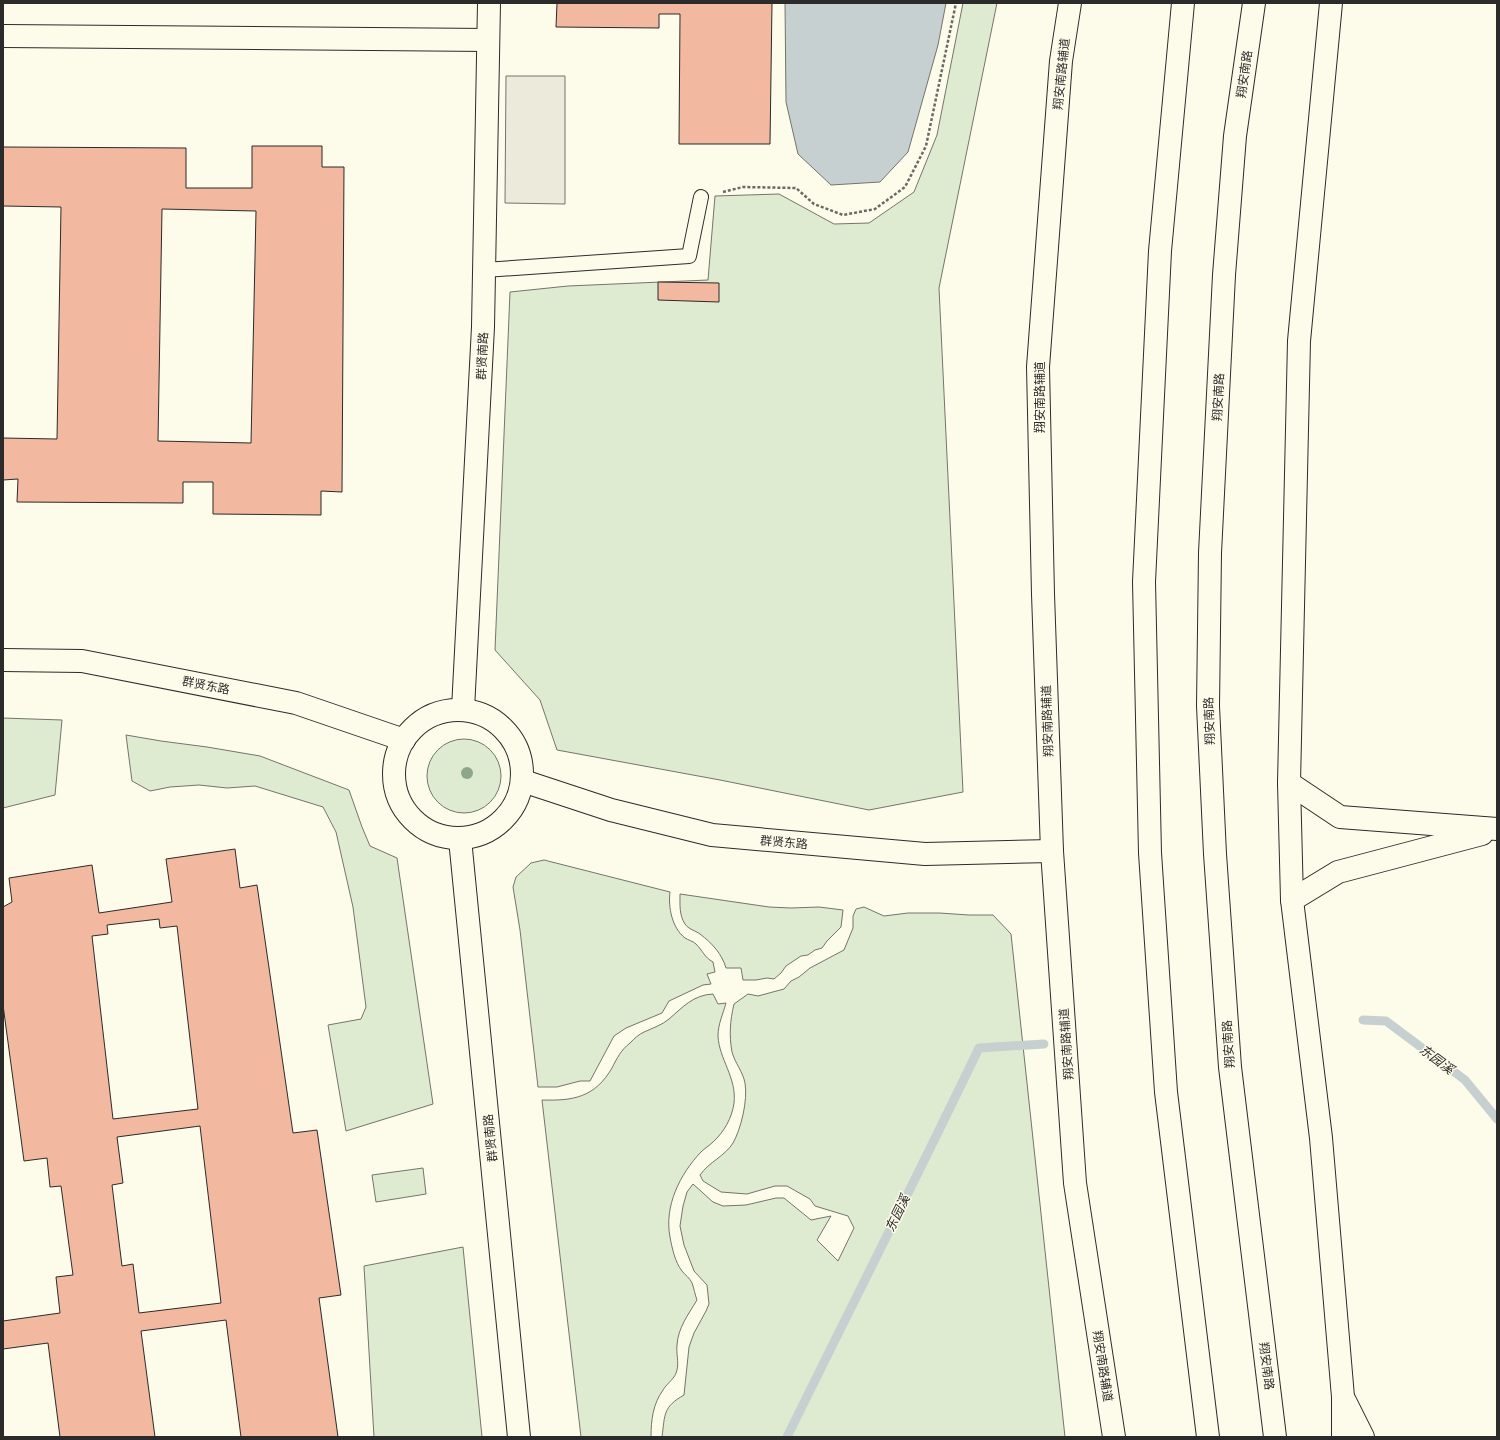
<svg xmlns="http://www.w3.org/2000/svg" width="1500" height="1440" viewBox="0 0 1500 1440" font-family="'Titillium Web','Noto Sans SC',sans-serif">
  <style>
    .green { fill: #deebd1; stroke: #74746e }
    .parking { fill: #eceadb; stroke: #74746e }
    .water { fill: #c7d0d0; stroke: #74746e }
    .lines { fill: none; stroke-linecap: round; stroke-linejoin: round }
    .stream { stroke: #c7d0d0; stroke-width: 9 }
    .building { fill: #f2b8a0; stroke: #2b2b2b; fill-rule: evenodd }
    .lane-casing { stroke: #2b2b2b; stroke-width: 16 }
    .street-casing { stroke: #2b2b2b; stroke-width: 24 }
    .secondary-casing { stroke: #2b2b2b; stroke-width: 24 }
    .highway-casing { stroke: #2b2b2b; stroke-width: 24 }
    .path { stroke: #6a6964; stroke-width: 2.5; stroke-dasharray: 3 2; stroke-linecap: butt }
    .lane { stroke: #fdfbea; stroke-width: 14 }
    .street { stroke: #fdfbea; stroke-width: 22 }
    .secondary { stroke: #fdfbea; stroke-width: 22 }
    .highway { stroke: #fdfbea; stroke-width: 22 }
    .tree { fill: #8ea78a }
    .labels { text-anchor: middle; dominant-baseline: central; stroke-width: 3; stroke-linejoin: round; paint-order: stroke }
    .street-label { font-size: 12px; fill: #2b2b2b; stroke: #fdfbea }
    .water-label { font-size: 13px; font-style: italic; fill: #2b2b2b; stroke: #fdfbea }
  </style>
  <rect width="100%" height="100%" fill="#fdfbea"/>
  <g class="green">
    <polygon points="963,3 997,3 939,288 963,792 869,810 720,780 557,750 540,700 495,650 510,292 568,286 708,280 715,196 779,194 834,224 869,223 914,192 937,135"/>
    <polygon points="3,718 62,720 55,795 3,808"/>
    <polygon points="126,735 161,741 207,747 260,756 349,790 362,827 370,846 397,858 433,1104 346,1131 328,1025 361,1019 366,1007 353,907 336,832 323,807 255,786 227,788 199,785 170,787 150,791 132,781"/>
    <circle cx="464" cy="776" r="37"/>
    <path d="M544 860 670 892C668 907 672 928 685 938 688 940 693 941 696 944 703 951 704 957 713 962L715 972 707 974 711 984 703 985 669 1001 662 1013 626 1028 614 1036 590 1081H580L557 1087H538L520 930 513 887 516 877 531 863Z"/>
    <path d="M680 894 769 907 791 908 819 907 843 910 841 927 827 941 822 948 815 950 808 955 801 956 786 966 781 973 774 979 767 978 756 980H743L741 968H726C722 954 712 943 700 934 696 931 688 929 685 924 679 915 680 904 680 894Z"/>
    <path d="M864 907 884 916 908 913H939L969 915H993L1011 934 1065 1437H662C665 1414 663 1407 684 1395L689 1347 694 1333 706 1311 709 1304 707 1285 694 1271 684 1245 680 1226 683 1206 687 1192 693 1184 713 1202 723 1206 746 1205 776 1198H784L811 1220 831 1216 817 1240 838 1261 854 1228 848 1216 815 1206 810 1199 787 1186H775L747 1194 721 1192 703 1181 700 1175C709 1162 725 1156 733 1143 741 1129 748 1100 745 1083 743 1072 735 1063 732 1052 729 1035 730 1021 734 1004L748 994 758 996 784 989 791 981 799 977 810 968 844 950 853 928V916L856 909Z"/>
    <path d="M713 994 718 1004 726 1003C723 1014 718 1024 718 1036 719 1059 737 1078 734 1103 732 1118 724 1132 713 1142 709 1146 705 1148 701 1152 680 1174 664 1206 670 1237 672 1248 675 1262 682 1271 685 1275 690 1278 692 1283 694 1288 695 1295 697 1300 688 1315 678 1328 677 1345 676 1353 679 1362 677 1370 675 1379 668 1382 663 1390 653 1404 651 1420 651 1437H581L542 1100C574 1101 595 1097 612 1068 617 1058 621 1050 630 1043 634 1039 639 1034 644 1032 653 1028 662 1025 669 1019 683 1007 693 995 713 994Z"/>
    <polygon points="423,1168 426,1194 376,1202 372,1175"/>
    <polygon points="463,1247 482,1437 374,1437 364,1266"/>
  </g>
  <polygon class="parking" points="506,76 565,76 565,204 505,203"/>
  <polygon class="water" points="785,3 946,3 938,45 908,152 880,182 831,185 798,154 786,102"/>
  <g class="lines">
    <g class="stream">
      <polyline points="1363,1020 1386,1021 1465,1080 1497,1119"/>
      <path d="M787 1437C851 1307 916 1179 979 1048L1044 1044"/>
    </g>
  </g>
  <g class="building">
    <polygon points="557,3 772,3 770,144 679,144 680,14 659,14 659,28 556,27"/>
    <path d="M252 146H322V167H344L342 492 321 491V515L213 514V482H183V503L17 502 18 479 3 480V438L57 439 61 207 3 206V147L186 148V188H252ZM162 209 256 211 251 443 158 441Z"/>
    <polygon points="658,282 719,283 719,302 658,300"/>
    <path d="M235 849 240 888 257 885 293 1133 317 1130 341 1295 319 1298 338 1437H241L226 1320 141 1331 155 1437H60L48 1343 3 1349V1321L60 1313 56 1277 73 1275 61 1186 50 1187 47 1158 24 1161 3 1005V907L12 902 9 878 92 865 99 913 172 902 166 859ZM159 919 160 928 177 926 198 1109 113 1119 92 936 108 934 107 925ZM200 1126 221 1303 139 1313 133 1264 122 1266 112 1185 123 1183 117 1137Z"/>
  </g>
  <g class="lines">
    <g class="lane-casing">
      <polyline id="lane" points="484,270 689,256 701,197"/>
    </g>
    <g class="street-casing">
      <g id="street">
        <polyline points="3,36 488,40"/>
        <polyline points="3,660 82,661 296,703 404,740"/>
        <polyline points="463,709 483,327 489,3"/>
        <circle cx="458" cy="774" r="64"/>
        <polyline points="523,781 611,810 712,835 925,854 1052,851"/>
        <polyline points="460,839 519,1437"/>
      </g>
    </g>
    <g class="secondary-casing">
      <g id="secondary">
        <polyline points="1070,3 1061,61 1038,367 1043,594 1052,851 1075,1183 1114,1437"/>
        <polyline points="1331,3 1299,341 1289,783 1292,900 1321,1138 1343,1397 1343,1437"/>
        <polyline points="1289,783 1340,817 1497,829"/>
        <polyline points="1292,900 1338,872 1482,834"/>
        <polyline points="1345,1401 1363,1437"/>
      </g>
    </g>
    <g class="highway-casing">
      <g id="highway">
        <polyline points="1183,3 1160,251 1144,582 1150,853 1166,1092 1208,1437"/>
        <polyline points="1254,3 1235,136 1224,275 1210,553 1208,706 1215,854 1230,1067 1275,1437"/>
      </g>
    </g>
    <polyline class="path" points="723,192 743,187 796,188 814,204 843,215 875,209 905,187 926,146 956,3"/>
    <use href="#lane" class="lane"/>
    <use href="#street" class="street"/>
    <use href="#secondary" class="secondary"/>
    <use href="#highway" class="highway"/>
  </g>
  <circle class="tree" cx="467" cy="773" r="6"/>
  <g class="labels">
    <g class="street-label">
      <text transform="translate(1061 74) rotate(-84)">翔安南路辅道</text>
      <text transform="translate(1244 74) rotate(-82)">翔安南路</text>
      <text transform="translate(482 356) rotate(-87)">群贤南路</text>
      <text transform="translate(1039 397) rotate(-90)">翔安南路辅道</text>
      <text transform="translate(1218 397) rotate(-87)">翔安南路</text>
      <text transform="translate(206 685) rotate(11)">群贤东路</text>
      <text transform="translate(1047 721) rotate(-92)">翔安南路辅道</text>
      <text transform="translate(1209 721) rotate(-92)">翔安南路</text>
      <text transform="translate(784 842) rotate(5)">群贤东路</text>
      <text transform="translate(1066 1044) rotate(-94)">翔安南路辅道</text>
      <text transform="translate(1228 1044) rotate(-94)">翔安南路</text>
      <text transform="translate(490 1138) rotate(-96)">群贤南路</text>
      <text transform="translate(1103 1366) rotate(81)">翔安南路辅道</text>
      <text transform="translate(1267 1366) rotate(83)">翔安南路</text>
    </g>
    <g class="water-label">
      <text transform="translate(1437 1059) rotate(37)">东园溪</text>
      <text transform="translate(897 1213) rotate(-64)">东园溪</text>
    </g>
  </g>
  <rect width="1500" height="1440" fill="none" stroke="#2b2b2b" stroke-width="8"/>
</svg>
